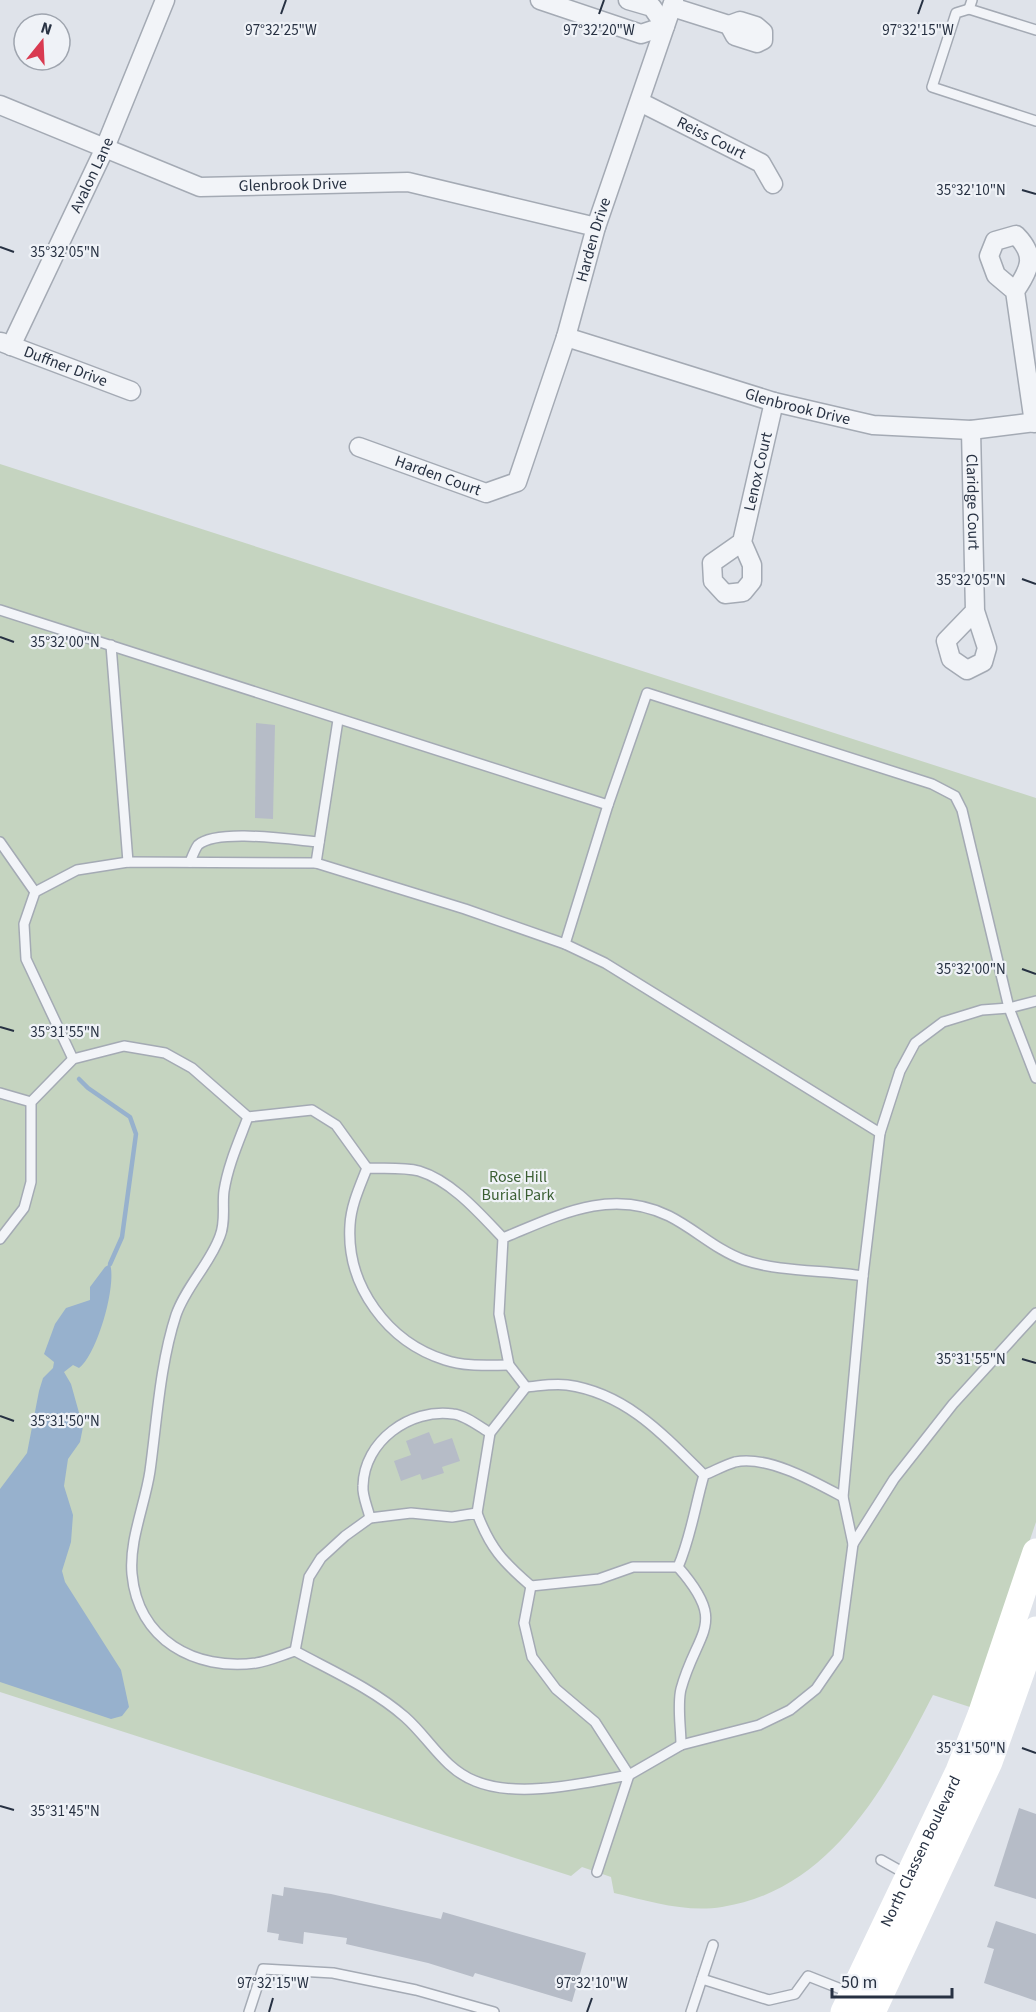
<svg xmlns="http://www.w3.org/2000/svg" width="1036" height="2012" viewBox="0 0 1036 2012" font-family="'Source Sans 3',sans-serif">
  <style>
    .green { fill: #c5d4c0 }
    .water { fill: #97b1cd }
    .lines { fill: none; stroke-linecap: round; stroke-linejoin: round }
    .stream { stroke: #97b1cd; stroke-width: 4.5 }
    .building { fill: #b6bcc7 }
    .service-casing { stroke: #a4aab4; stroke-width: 12 }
    .minor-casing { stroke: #a4aab4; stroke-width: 21 }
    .service { stroke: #f2f4f8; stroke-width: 9 }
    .minor { stroke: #f2f4f8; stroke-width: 18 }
    .secondary { stroke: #fff; stroke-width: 27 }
    .ticks { fill: none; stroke: #273142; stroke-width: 2 }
    .labels { text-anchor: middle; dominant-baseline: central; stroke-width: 4.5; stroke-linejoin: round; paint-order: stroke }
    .street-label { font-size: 16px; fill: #273142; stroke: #eff2f7 }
    .park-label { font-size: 16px; fill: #3b5f33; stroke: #eff2f7 }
    .ticks-label { font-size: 15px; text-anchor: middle; fill: #273142; stroke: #eff2f7; stroke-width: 4.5; stroke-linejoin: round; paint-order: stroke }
  </style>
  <rect width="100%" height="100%" fill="#dfe3ea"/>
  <path class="green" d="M0 464 1036 798V1522L973 1708 933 1695C887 1784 832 1890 722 1907 686 1913 649 1901 614 1893L611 1877 582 1867 571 1876 0 1692Z"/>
  <path class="water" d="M110 1264C117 1285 97 1355 79 1368L73 1365 64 1372 71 1384 83 1427 80 1442 68 1459 64 1486 73 1515 71 1542 62 1571 65 1582 121 1670 129 1707 122 1716 111 1719 0 1682V1489L27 1453 39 1391 43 1378 53 1368 54 1362 44 1354 55 1324 66 1308 90 1300V1287L105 1267Z"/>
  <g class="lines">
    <polyline class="stream" points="79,1079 88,1088 130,1117 136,1134 122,1237 110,1264"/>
  </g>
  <g class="building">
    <polygon points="256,723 275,725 273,819 255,818"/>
    <polygon points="429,1432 434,1444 452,1438 460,1461 442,1467 444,1473 422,1480 420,1474 401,1481 394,1461 411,1455 406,1441"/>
    <polygon points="1019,1808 1036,1814 1036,1899 994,1886"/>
    <polygon points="284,1887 331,1894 441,1919 443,1912 586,1953 572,2002 475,1973 473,1977 428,1963 346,1944 347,1938 304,1932 303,1944 278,1940 279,1934 267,1932 272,1894 283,1896"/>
    <polygon points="996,1921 1036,1934 1036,2001 984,1983 994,1949 987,1947"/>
  </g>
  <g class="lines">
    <g class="service-casing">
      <g id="service">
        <polyline points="972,0 969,9 1036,30"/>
        <polyline points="969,9 956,13 932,87 1036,121"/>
        <polyline points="0,610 608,805"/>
        <polyline points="111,645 128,862"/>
        <polyline points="0,842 35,892"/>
        <path d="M190 862C192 857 195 849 198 845 217 828 294 840 319 842"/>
        <polyline points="316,863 338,720"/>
        <polyline points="565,944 608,805 647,693 932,784 955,796 962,810 1009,1008 1036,1078"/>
        <polyline points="73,1059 26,959 24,924 35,892 77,870 128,862 316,863 465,909 565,944 605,963 880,1133"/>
        <polyline points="0,1093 31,1102"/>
        <path d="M248 1117 312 1110 336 1125 367 1168C360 1186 351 1205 350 1225 346 1286 388 1342 445 1360 466 1367 488 1365 509 1365"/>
        <path d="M367 1168C383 1169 403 1167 419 1171 452 1181 480 1214 503 1238"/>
        <path d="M0 1239 24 1208 31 1182V1102L73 1059 124 1046 165 1053 192 1068 248 1117C239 1141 228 1165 224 1191 222 1206 226 1221 220 1236 210 1264 186 1286 176 1315 160 1364 157 1420 150 1471 145 1505 129 1540 132 1574 138 1640 195 1671 256 1663 269 1661 282 1655 295 1651 332 1671 373 1689 405 1717 429 1738 444 1769 475 1781 518 1799 584 1783 629 1775L597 1872"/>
        <path d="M526 1387C539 1386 554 1383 567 1385 626 1393 665 1436 704 1475"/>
        <path d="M477 1513 490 1433 526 1387 509 1365 499 1314 503 1238C557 1216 610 1187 669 1216 695 1229 716 1250 744 1260 779 1272 825 1270 863 1276"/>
        <path d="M370 1518C368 1508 362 1496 363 1486 364 1441 410 1408 453 1414 465 1415 480 1427 490 1433"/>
        <polyline points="853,1544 894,1479 953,1404 1036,1313"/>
        <path d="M678 1567C691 1537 695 1506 704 1475 714 1471 725 1465 735 1462 768 1455 815 1482 843 1497"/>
        <path d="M678 1567C729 1625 697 1630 681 1689 677 1705 681 1728 681 1745"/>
        <polyline points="531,1586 524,1623 532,1657 556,1689 595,1722 629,1775 681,1745 759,1725 790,1710 816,1689 838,1657 853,1544 843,1497 863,1276 880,1133 900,1071 915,1043 943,1022 982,1010 1009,1008 1036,1001"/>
        <path d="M295 1651 309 1577 321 1558 345 1536 370 1518 411 1513 452 1517 477 1513C490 1548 503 1562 531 1586L599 1579 633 1567H678"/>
        <polyline points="881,1860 906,1874"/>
        <polyline points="702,1979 769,2000 795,1994 808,1976 851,1993"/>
        <polyline points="249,2012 263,1969 333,1973 416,1990 494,2012"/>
        <polyline points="691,2012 713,1945"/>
      </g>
    </g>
    <g class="minor-casing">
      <g id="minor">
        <polyline points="540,0 641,34 665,26 652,7 628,0"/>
        <polyline points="672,7 729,25 740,21 756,26 763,32 763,40 757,43 735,36 729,25"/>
        <path id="s1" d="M640 102 761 163 773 184"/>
        <path id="s2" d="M0 105 200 187 408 182 596 227"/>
        <path d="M1015 291C1031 268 1036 255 1016 235L995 241 989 256 996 275 1015 291 1034 423"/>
        <path id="s3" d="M566 337 774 402 873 425 971 430 1036 422"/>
        <path id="s4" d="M1 342 131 391"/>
        <path id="s5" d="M11 346 104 150 165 0"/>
        <path id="s6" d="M971 430 975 611 987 648 983 662 967 670 951 659 946 641 975 611"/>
        <path id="s7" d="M359 447 486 493 517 482 566 337 596 227 674 0"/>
        <path id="s8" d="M742 542 712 563 713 581 725 594 743 592 752 581V565L742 542 774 402"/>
      </g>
    </g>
    <use href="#service" class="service"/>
    <use href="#minor" class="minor"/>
    <g class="secondary">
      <path id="s9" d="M844 2012 959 1771 981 1715 1036 1552"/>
      <polyline points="872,2012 989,1762 1036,1630"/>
    </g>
  </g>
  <path class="ticks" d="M281 14 286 0M599 14 604 0M918 14 923 0M1022 190 1036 194M0 247 14 252M1022 579 1036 584M0 637 14 642M1022 969 1036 974M0 1027 14 1031M1022 1359 1036 1363M0 1416 14 1421M1022 1748 1036 1753M0 1806 14 1810M269 2012 273 1998M587 2012 592 1998"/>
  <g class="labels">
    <g class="street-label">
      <text stroke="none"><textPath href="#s1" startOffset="80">Reiss Court</textPath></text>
      <text stroke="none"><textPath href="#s5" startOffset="189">Avalon Lane</textPath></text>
      <text stroke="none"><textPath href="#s2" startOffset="309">Glenbrook Drive</textPath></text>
      <text stroke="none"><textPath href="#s7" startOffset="422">Harden Drive</textPath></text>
      <text stroke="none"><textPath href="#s4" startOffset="69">Duffner Drive</textPath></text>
      <text stroke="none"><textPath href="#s3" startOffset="242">Glenbrook Drive</textPath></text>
      <text stroke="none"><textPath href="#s8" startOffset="218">Lenox Court</textPath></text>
      <text stroke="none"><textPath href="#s7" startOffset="84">Harden Court</textPath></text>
      <text stroke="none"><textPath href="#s6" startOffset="72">Claridge Court</textPath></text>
      <text stroke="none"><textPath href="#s9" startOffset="178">North Classen Boulevard</textPath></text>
    </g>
    <g class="park-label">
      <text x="518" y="1177">Rose Hill<tspan x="518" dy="18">Burial Park</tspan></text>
    </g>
  </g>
  <g class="ticks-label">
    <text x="281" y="35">97°32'25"W</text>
    <text x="599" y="35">97°32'20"W</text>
    <text x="918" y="35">97°32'15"W</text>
    <text x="971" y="195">35°32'10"N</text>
    <text x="65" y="257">35°32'05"N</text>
    <text x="971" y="585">35°32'05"N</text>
    <text x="65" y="647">35°32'00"N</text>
    <text x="971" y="974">35°32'00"N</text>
    <text x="65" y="1037">35°31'55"N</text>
    <text x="971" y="1364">35°31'55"N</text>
    <text x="65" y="1426">35°31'50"N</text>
    <text x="971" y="1753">35°31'50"N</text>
    <text x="65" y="1816">35°31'45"N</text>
    <text x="273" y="1988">97°32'15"W</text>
    <text x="592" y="1988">97°32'10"W</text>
  </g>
  <g transform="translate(42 42) rotate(18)"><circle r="28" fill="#eff2f7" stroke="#9fa5af" stroke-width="1.5"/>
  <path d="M0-4.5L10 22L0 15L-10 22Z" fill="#d93a51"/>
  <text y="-9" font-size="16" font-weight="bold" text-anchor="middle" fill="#273142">N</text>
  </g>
  <path d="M832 1988v9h120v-9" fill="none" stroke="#273142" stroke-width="3"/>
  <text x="841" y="1988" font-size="18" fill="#273142" stroke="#eff2f7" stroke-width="4.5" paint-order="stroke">50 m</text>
</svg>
